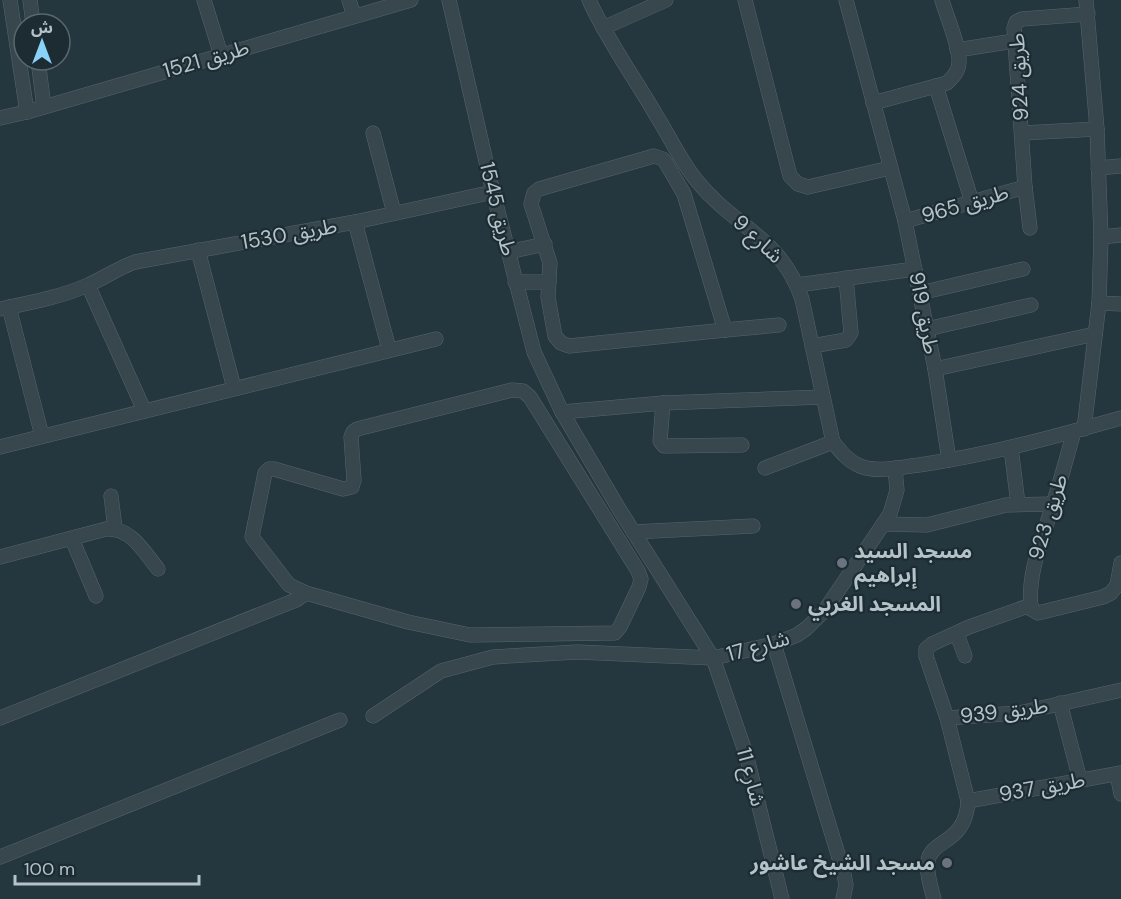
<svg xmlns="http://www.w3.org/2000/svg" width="1121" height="899" viewBox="0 0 1121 899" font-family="'DM Sans','Noto Sans Arabic',sans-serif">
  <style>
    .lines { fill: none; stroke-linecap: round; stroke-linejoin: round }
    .minor-casing { stroke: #56656c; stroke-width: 15 }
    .minor { stroke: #38474e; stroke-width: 14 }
    .worship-dot { fill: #6b7280; stroke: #1d2c33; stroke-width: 2 }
    .labels { text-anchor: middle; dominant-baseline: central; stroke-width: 4.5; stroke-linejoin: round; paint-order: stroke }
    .street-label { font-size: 21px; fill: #b4c2c9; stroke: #1d2c33 }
    .poi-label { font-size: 21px; font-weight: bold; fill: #b4c2c9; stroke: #1d2c33; text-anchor: start }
  </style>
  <rect width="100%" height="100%" fill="#24363e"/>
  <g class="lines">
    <g class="minor-casing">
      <g id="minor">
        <polyline points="10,0 27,112"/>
        <polyline points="30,0 33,24"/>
        <polyline points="204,0 221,55"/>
        <polyline points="349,0 354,16"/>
        <polyline points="449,0 493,192 534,352 562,412 619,509 713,658 746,754 782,899"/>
        <path d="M589 0C607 40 634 77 656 115 670 137 681 162 697 181 734 227 781 237 802 299L833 442C841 452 848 461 860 466 877 473 901 467 919 465 988 455 1054 437 1121 418"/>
        <polyline points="745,0 790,176 798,184 808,187 890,168"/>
        <polyline points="846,0 905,221 935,369 949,460"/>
        <polyline points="603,28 666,0"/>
        <polyline points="957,50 1014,41"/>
        <polyline points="38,60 44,107"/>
        <polyline points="936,86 972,202"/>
        <path d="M873 103 947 83C953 77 959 71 959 62 960 47 946 15 942 0"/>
        <polyline points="0,118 27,112 411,0"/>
        <polyline points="373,133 394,213"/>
        <polyline points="1022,133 1097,129"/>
        <polygon points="654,156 663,159 666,163 684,194 725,330 569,346 561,343 555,336 548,297 550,263 531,204 534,193 539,189"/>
        <polyline points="1098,168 1121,166"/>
        <polyline points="905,221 1025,187"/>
        <polyline points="355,222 389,349"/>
        <polyline points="1030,228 1025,187 1014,28 1016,22 1022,19 1088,14"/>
        <polyline points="1101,237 1121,235"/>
        <polyline points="198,250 234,388"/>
        <polyline points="508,252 545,244"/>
        <polyline points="515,282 549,282"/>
        <polyline points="88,285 144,410"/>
        <polyline points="797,285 915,269"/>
        <polyline points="920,293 1023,269"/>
        <polyline points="1099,303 1121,304"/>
        <polyline points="9,307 42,436"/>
        <path d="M0 309C29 303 61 297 88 285 104 278 118 268 135 262L355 222 493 192"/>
        <polyline points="927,329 1031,305"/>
        <polyline points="725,330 779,325"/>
        <polyline points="812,346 846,340 851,333 846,278"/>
        <polyline points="935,369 1095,334"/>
        <polygon points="512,390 523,391 530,397 638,571 641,579 639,587 620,627 615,633 470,635 408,622 306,593 289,585 252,537 265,473 269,469 274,469 343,489 352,487 354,480 351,437 353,432 357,429"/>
        <polyline points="663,403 660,441 664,446 742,445"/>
        <polyline points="562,412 663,403 823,397"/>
        <polyline points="1084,429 1099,303 1101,237 1097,129 1086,0"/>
        <path d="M1074 432C1067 456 1061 480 1053 504 1043 539 1027 572 1031 609L1038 613 1103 597 1111 593 1117 585H1121"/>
        <polyline points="0,447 436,339"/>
        <polyline points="1011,448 1018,504"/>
        <polyline points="765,468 833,442"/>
        <polyline points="111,496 115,528"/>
        <polyline points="883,524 927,525 1006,505 1053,504"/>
        <polyline points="633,532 753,526"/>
        <polyline points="72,539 96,596"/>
        <path d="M0 557 106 529C131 527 144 552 158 569"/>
        <polyline points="1117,585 1121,563"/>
        <polyline points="957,634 965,656"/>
        <polyline points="774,644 844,874 846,885 843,899"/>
        <polyline points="1060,703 1080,780"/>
        <polyline points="373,716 441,671 493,657 577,652 713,658 774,644 797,635 807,628 825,610 890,514 897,490 895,468"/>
        <polyline points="0,718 296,600 306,593"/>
        <polyline points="947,718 1019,713 1121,690"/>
        <polyline points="1117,774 1121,794"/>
        <polyline points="968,801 1121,773"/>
        <polyline points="0,857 340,720"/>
        <path d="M934 899C931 888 926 872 928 861 931 839 966 844 968 801L947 718 926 656V649L932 644 969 627 1031 605"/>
      </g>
    </g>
    <use href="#minor" class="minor"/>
  </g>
  <g class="worship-dot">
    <circle cx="842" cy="563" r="6"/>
    <circle cx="796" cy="604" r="6"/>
    <circle cx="947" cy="863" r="6"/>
  </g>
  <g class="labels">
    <g class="street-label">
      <text transform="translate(206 59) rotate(-16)">طريق 1521</text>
      <text transform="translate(1019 77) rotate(-93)">طريق 924</text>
      <text transform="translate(965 204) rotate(-16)">طريق 965</text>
      <text transform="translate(498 209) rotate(76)">طريق 1545</text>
      <text transform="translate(289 234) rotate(-10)">طريق 1530</text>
      <text transform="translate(758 239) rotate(43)">شارع 9</text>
      <text transform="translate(924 313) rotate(79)">طريق 919</text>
      <text transform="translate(1048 517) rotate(-73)">طريق 923</text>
      <text transform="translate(758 646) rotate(-16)">شارع 17</text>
      <text transform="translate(1004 711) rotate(-7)">طريق 939</text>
      <text transform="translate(751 777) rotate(75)">شارع 11</text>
      <text transform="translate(1042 787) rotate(-10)">طريق 937</text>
    </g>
    <g class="poi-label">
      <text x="854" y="551">مسجد السيد<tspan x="854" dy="24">إبراهيم</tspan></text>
      <text x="808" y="604">المسجد الغربي</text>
      <text x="935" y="863" text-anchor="end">مسجد الشيخ عاشور</text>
    </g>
  </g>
  <g transform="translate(42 42)"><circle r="28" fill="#1d2c33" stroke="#59686f" stroke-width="1.5"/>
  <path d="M0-4.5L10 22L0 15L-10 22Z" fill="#8ad3f8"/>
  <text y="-9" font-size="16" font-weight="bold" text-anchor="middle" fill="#b4c2c9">ش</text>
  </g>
  <path d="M15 875v9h184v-9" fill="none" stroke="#b4c2c9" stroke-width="3"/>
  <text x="24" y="875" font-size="18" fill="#b4c2c9" stroke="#1d2c33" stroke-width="4.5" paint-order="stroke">100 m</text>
</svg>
